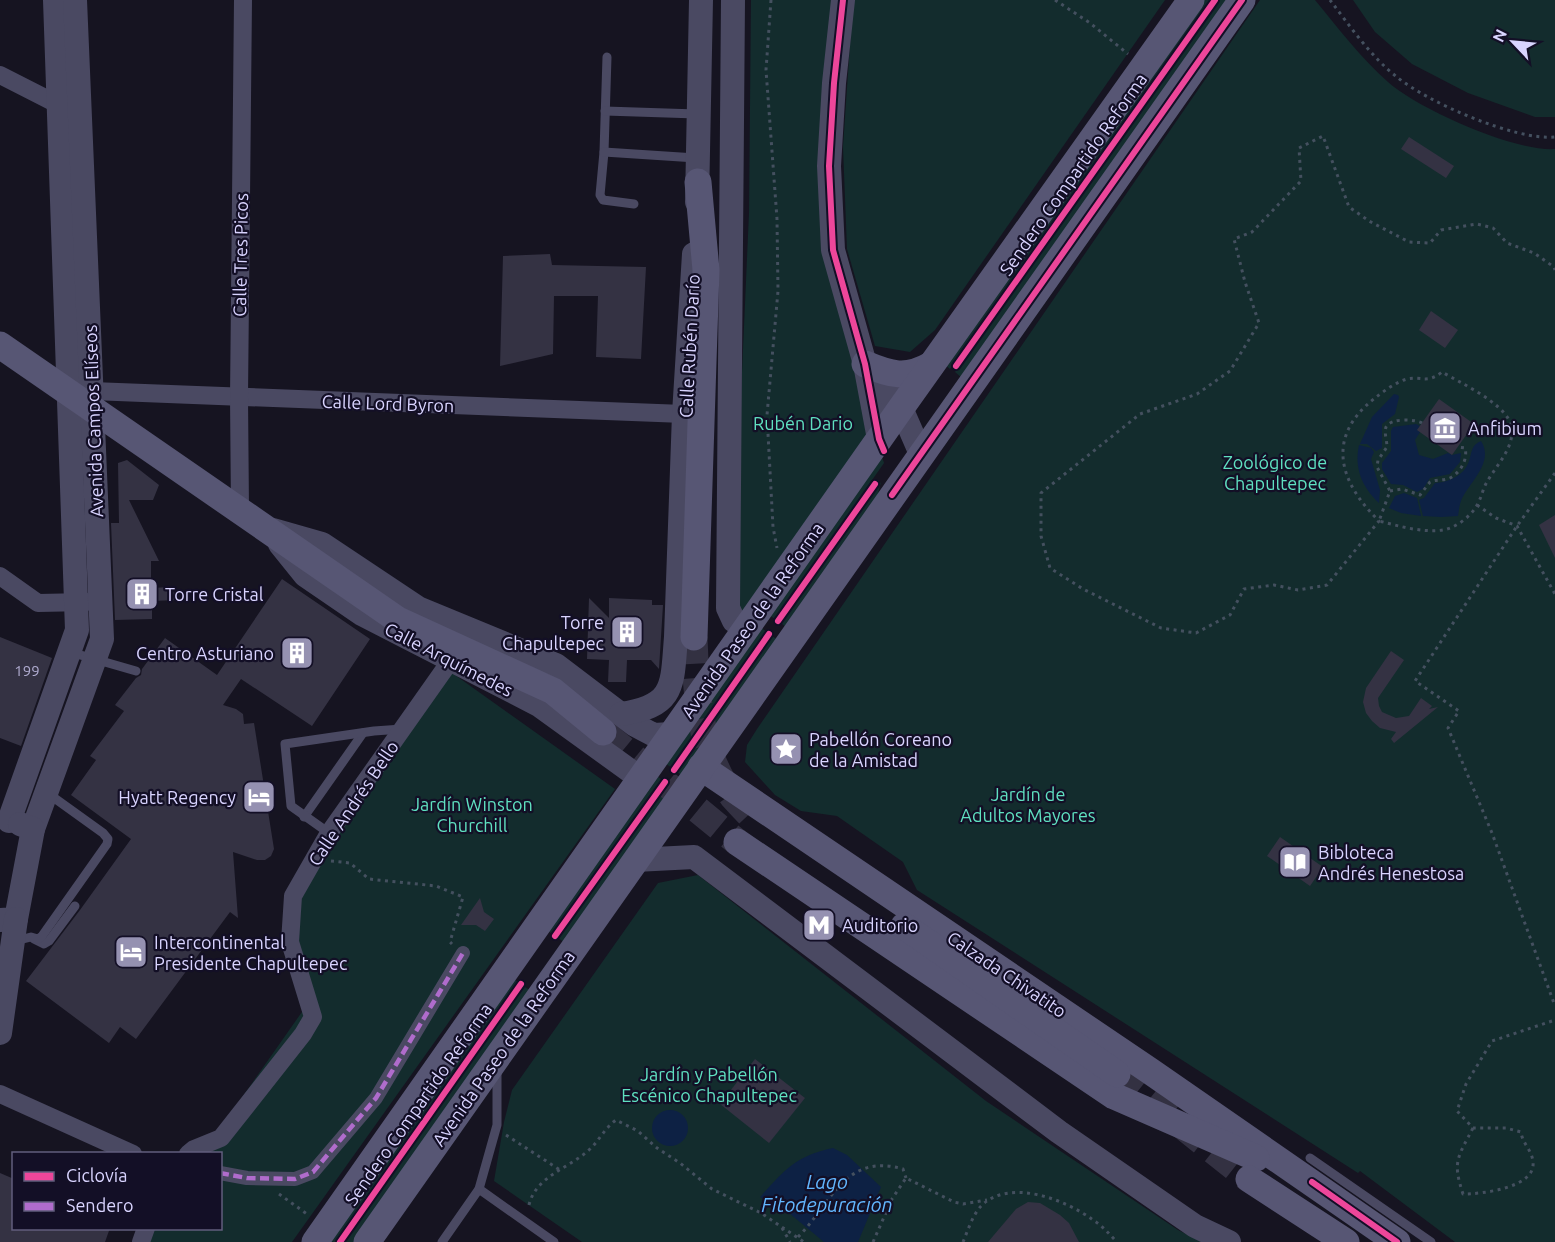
<svg xmlns="http://www.w3.org/2000/svg" width="1555" height="1242" viewBox="0 0 1555 1242" font-family="Ubuntu,sans-serif">
  <style>
    .green { fill: #132c2d }
    .water { fill: #0d2144 }
    .building { fill: #343243 }
    .lines { fill: none; stroke-linecap: round; stroke-linejoin: round }
    .secondary-tunnel { stroke: #333142; stroke-width: 27; stroke-dasharray: 27 14; stroke-linecap: butt }
    .path { stroke: #44505f; stroke-width: 3; stroke-dasharray: 3 4.5; stroke-linecap: butt }
    .service { stroke: #4a4962; stroke-width: 9 }
    .pedestrian { stroke: #4a4962; stroke-width: 14 }
    .minor { stroke: #4a4962; stroke-width: 18 }
    .tertiary { stroke: #4a4962; stroke-width: 24 }
    .secondary { stroke: #575674; stroke-width: 27 }
    .quiet { stroke: #b06ccc; stroke-width: 4.5; stroke-dasharray: 9 4.5; stroke-linecap: butt }
    .cycleway-casing { stroke: #130f26; stroke-width: 10 }
    .cycleway { stroke: #ed469a; stroke-width: 6 }
    .labels { text-anchor: middle; dominant-baseline: central; stroke-width: 4.5; stroke-linejoin: round; paint-order: stroke }
    .number-label { font-size: 15px; fill: #b0acd0 }
    .street-label { font-size: 18px; fill: #d9d4ff; stroke: #130f26 }
    .park-label { font-size: 18px; fill: #5fe0c0; stroke: #130f26 }
    .poi-label { font-size: 18px; fill: #d9d4ff; stroke: #130f26; text-anchor: start }
    .water-label { font-size: 20px; font-style: italic; fill: #62b6ff; stroke: #130f26 }
  </style>
  <rect width="100%" height="100%" fill="#161421"/>
  <g class="green">
    <polygon points="751,0 834,0 823,247 873,431 749,617 736,612 732,599 749,213"/>
    <polygon points="853,0 1165,0 935,330 910,352 875,346 847,249 843,147"/>
    <polygon points="1201,0 1210,0 950,369 944,364"/>
    <polygon points="1219,0 1229,0 962,378 955,372"/>
    <path d="M1260 0H1315C1338 28 1361 58 1388 82 1418 109 1515 152 1555 149V1242H1455L1360 1171 1358 1173 917 890 903 862 837 816 801 811 775 795 745 762 747 745 757 729Z"/>
    <polygon points="1353,0 1555,0 1555,117 1535,117 1468,93 1412,64 1375,32"/>
    <polygon points="881,454 884,463 775,619 769,615"/>
    <polygon points="881,482 876,501 787,628 781,623"/>
    <polygon points="760,627 767,632 671,767 664,763"/>
    <polygon points="772,636 778,640 683,776 677,772"/>
    <polygon points="448,670 615,789 292,1242 147,1242 153,1229 220,1228 220,1154 185,1153 217,1133 304,1009 294,897"/>
    <polygon points="656,775 662,780 552,934 546,929"/>
    <polygon points="668,783 674,788 564,942 558,938"/>
    <polygon points="698,875 986,1101 1178,1230 1202,1242 582,1242 494,1181 504,1122 512,1090 658,883"/>
    <polygon points="512,978 518,982 336,1242 326,1242"/>
    <polygon points="523,986 530,990 354,1242 344,1242"/>
  </g>
  <g class="water">
    <polygon points="1394,394 1398,395 1399,397 1395,414 1382,424 1382,448 1376,451 1367,444 1360,444 1372,417"/>
    <polygon points="1416,424 1420,426 1417,430 1420,432 1415,440 1419,455 1433,459 1448,453 1452,455 1461,453 1460,462 1450,474 1430,478 1423,489 1417,492 1403,485 1391,484 1382,469 1382,463 1391,451 1391,431 1393,427"/>
    <path d="M1481 441C1495 463 1468 483 1461 501 1459 506 1459 511 1458 516L1441 517 1423 516 1419 500 1424 498 1435 483C1449 482 1464 476 1469 461 1472 452 1471 445 1481 441Z"/>
    <path d="M1359 445 1371 448 1374 452 1371 459 1380 490 1379 503C1362 487 1354 468 1359 445Z"/>
    <polygon points="1404,493 1417,498 1421,516 1401,513 1389,508 1395,496"/>
    <circle cx="670" cy="1128" r="18"/>
    <path d="M833 1148 847 1155 881 1187 858 1242H824L789 1213 760 1197C785 1170 795 1156 833 1148Z"/>
  </g>
  <g class="building">
    <polygon points="1409,137 1454,166 1446,178 1401,149"/>
    <polygon points="550,254 552,265 646,267 641,359 596,357 598,296 554,296 553,354 500,366 503,256"/>
    <polygon points="1431,311 1458,330 1445,348 1419,330"/>
    <polygon points="1439,399 1474,424 1452,455 1417,430"/>
    <polygon points="127,460 159,485 153,500 129,500 159,561 151,561 151,588 171,587 177,600 152,601 152,619 115,620 111,523 119,523 118,463"/>
    <polygon points="1555,515 1555,558 1539,525"/>
    <polygon points="282,579 370,639 312,726 241,679 223,705 236,709 243,714 244,724 254,723 274,849 271,856 265,860 257,860 233,852 238,918 230,912 136,1039 120,1027 109,1043 26,981 80,910 131,839 71,795 96,760 90,756 124,711 115,705 136,678 141,675 142,669 165,638 217,675"/>
    <polygon points="589,598 609,618 609,598 652,600 652,605 663,605 659,669 651,660 627,660 626,682 608,682 609,660 587,659"/>
    <polygon points="0,637 52,658 21,746 0,738"/>
    <polygon points="1391,651 1404,660 1378,698 1379,706 1382,712 1396,718 1409,716 1421,698 1432,706 1429,709 1438,707 1394,743 1391,739 1396,732 1380,728 1372,721 1366,713 1363,702 1366,688"/>
    <polygon points="1280,837 1323,867 1310,886 1267,856"/>
    <polygon points="480,898 484,912 494,919 485,931 476,925 461,925"/>
    <polygon points="755,1059 805,1098 769,1143 720,1104"/>
    <polygon points="0,1173 14,1179 14,1228 110,1228 105,1242 0,1242"/>
    <polygon points="1028,1202 1040,1203 1060,1215 1069,1223 1079,1242 988,1242 1016,1209"/>
  </g>
  <g class="lines">
    <g class="secondary-tunnel">
      <path d="M694 637C696 691 699 752 733 797 741 806 750 815 758 824"/>
      <polyline points="603,732 737,842"/>
      <polyline points="1117,1074 1249,1179"/>
    </g>
    <g class="path">
      <polyline points="771,0 766,70 777,219 778,291 767,415 773,527 777,548"/>
      <polyline points="1055,0 1090,23 1128,54"/>
      <path d="M1330 0C1349 25 1372 58 1397 77 1427 102 1516 141 1555 137"/>
      <path d="M1422 423C1415 419 1390 418 1386 427 1384 433 1387 441 1387 447L1378 460 1377 467 1390 491 1379 521C1399 526 1422 533 1443 530 1456 528 1473 515 1478 503 1482 496 1483 488 1487 482 1497 464 1520 442 1509 420 1499 401 1461 383 1442 372 1427 384 1422 376 1407 379 1396 382 1384 391 1375 398 1325 437 1339 482 1379 521L1327 585 1298 590 1274 585 1244 589 1230 615 1196 633 1161 628 1083 589 1050 568 1041 536V493L1140 414 1197 394 1230 371 1259 323 1245 282 1234 239 1252 232 1301 181 1299 148 1323 136 1349 207 1369 221 1409 242 1430 243 1441 230 1477 224 1493 228 1507 243 1534 253 1554 267 1555 270"/>
      <polyline points="1555,473 1517,526 1415,681 1459,711 1448,728 1492,833 1555,1006"/>
      <path d="M1390 491 1402 489 1420 495 1430 482C1436 479 1444 481 1450 478 1461 472 1468 459 1465 448L1457 447"/>
      <polyline points="1477,505 1496,518 1517,526 1555,594"/>
      <polyline points="331,861 350,863 369,879 436,886 463,897 450,942 452,944"/>
      <path d="M1473 1128C1458 1157 1452 1161 1463 1194 1481 1194 1536 1188 1533 1162 1532 1150 1522 1143 1521 1132L1506 1128H1473L1457 1111 1466 1084 1492 1041 1555 1020"/>
      <polyline points="506,1135 560,1170"/>
      <polyline points="279,1194 307,1214"/>
      <path d="M529 1205C536 1175 571 1168 591 1148 600 1139 605 1128 616 1120L638 1131 657 1148 680 1163 712 1189 761 1213 804 1242"/>
      <polyline points="782,1228 790,1242"/>
      <path d="M798 1237C831 1204 845 1152 903 1169L906 1178"/>
      <polyline points="873,1242 892,1199 906,1178 954,1202 963,1204 987,1200"/>
      <path d="M963 1242C968 1230 973 1214 982 1205 1011 1178 1066 1200 1093 1220 1103 1226 1109 1234 1117 1242"/>
    </g>
    <g class="service">
      <polyline points="607,57 604,152 600,195 603,200 634,204"/>
      <polyline points="605,111 697,114"/>
      <polyline points="604,152 696,158"/>
      <polyline points="70,652 136,671"/>
      <polyline points="304,817 363,733"/>
      <polyline points="329,833 291,806 285,744 374,731 402,729"/>
      <polyline points="34,939 44,944 49,941 75,906"/>
      <polyline points="15,941 31,937 38,939 42,936 107,844 108,839 103,833 46,792"/>
      <polyline points="1310,1158 1431,1242"/>
      <polyline points="479,1189 554,1242"/>
      <polyline points="442,1242 479,1189 497,1125 497,1070"/>
    </g>
    <polyline class="pedestrian" points="220,1173 247,1178 295,1179 313,1172 376,1098 463,953"/>
    <g class="minor">
      <polyline points="0,75 59,105 68,106"/>
      <polyline points="92,391 684,414"/>
      <polyline points="240,510 239,397 243,0"/>
      <polyline points="0,576 38,603 87,602"/>
      <polyline points="0,1094 133,1154"/>
      <polyline points="188,1154 194,1149 221,1138 303,1034 313,1017 290,942 293,896 329,833 451,660"/>
      <polyline points="141,1242 146,1228"/>
    </g>
    <g class="tertiary">
      <polyline points="733,0 728,608 734,621 746,628"/>
      <polyline points="843,0 834,83 829,166 833,250 865,364 879,439"/>
      <polyline points="697,202 701,0"/>
      <polyline points="866,366 901,408 921,454"/>
      <polyline points="273,530 322,544 418,608 556,665 635,725 654,735 671,734"/>
      <polyline points="280,544 305,575 362,614 539,705 640,778"/>
      <path d="M621 714C676 706 672 685 676 637L684 414 694 254"/>
      <polyline points="9,821 77,630 55,0"/>
      <polyline points="33,829 102,639 75,0"/>
      <polyline points="635,860 694,857 1059,1132 1195,1226 1229,1242"/>
      <polyline points="0,920 16,919 33,829 20,824"/>
      <polyline points="0,1033 16,919"/>
    </g>
    <g class="secondary">
      <polyline points="0,345 398,620 553,691 603,732"/>
      <path d="M865 364C891 375 906 379 931 365"/>
      <polyline points="694,637 706,270 698,182"/>
      <polyline points="701,767 1150,1071 1397,1242"/>
      <polyline points="737,842 1114,1096 1256,1158"/>
      <polyline points="904,926 1117,1074"/>
      <polyline points="1249,1179 1346,1242"/>
      <polyline points="315,1242 901,408 1191,0"/>
      <polyline points="367,1242 1242,0"/>
    </g>
    <polyline class="quiet" points="220,1173 247,1178 295,1179 313,1172 376,1098 463,953"/>
    <g class="cycleway-casing">
      <g id="cycleway">
        <polyline points="843,0 834,83 829,166 833,250 865,364 879,439 884,451"/>
        <polyline points="956,366 1215,0"/>
        <polyline points="892,495 1242,0"/>
        <polyline points="778,621 875,484"/>
        <polyline points="674,770 769,634"/>
        <polyline points="555,936 665,782"/>
        <polyline points="1312,1182 1397,1242"/>
        <polyline points="340,1242 521,984"/>
      </g>
    </g>
    <use href="#cycleway" class="cycleway"/>
  </g>
  <defs>
    <g id="museum-square" transform="scale(1.725)"><rect x="-9" y="-9" width="18" height="18" rx="4" fill="#9591b1" stroke="#130f26"/><path d="M0-6L6-3V-2H-6V-3ZM-5-1h2V3h-2ZM-1-1h2V3h-2ZM3-1h2V3H3ZM-6 4H6V6H-6Z" fill="#fff"/></g>
    <g id="building-square" transform="scale(1.725)"><rect x="-9" y="-9" width="18" height="18" rx="4" fill="#9591b1" stroke="#130f26"/><path d="M-4-6H4V6H1V3H-1V6H-4ZM-2.5-4.3h1.7v1.8h-1.7ZM.8-4.3h1.7v1.8H.8ZM-2.5-1h1.7V.8h-1.7ZM.8-1h1.7V.8H.8Z" fill="#fff"/></g>
    <g id="sight-square" transform="scale(1.725)"><rect x="-9" y="-9" width="18" height="18" rx="4" fill="#9591b1" stroke="#130f26"/><path d="M0-6L1.8-2.2L6-1.7L2.9 1.2L3.7 5.4L0 3.3L-3.7 5.4L-2.9 1.2L-6-1.7L-1.8-2.2Z" fill="#fff"/></g>
    <g id="hotel-square" transform="scale(1.725)"><rect x="-9" y="-9" width="18" height="18" rx="4" fill="#9591b1" stroke="#130f26"/><path d="M-6-4.5h1.5V1H6V5H4.5V3h-9V5H-6ZM-4 0a1.8 1.8 0 1 1 3.6 0ZM.5 0V-2.5h3Q6-2.5 6 0Z" fill="#fff"/></g>
    <g id="library-square" transform="scale(1.725)"><rect x="-9" y="-9" width="18" height="18" rx="4" fill="#9591b1" stroke="#130f26"/><path d="M-6-4Q-3-5.5-.7-3.5V5Q-3 3-6 4ZM6-4Q3-5.5 .7-3.5V5Q3 3 6 4Z" fill="#fff"/></g>
    <g id="metro-square" transform="scale(1.725)"><rect x="-9" y="-9" width="18" height="18" rx="4" fill="#9591b1" stroke="#130f26"/><path d="M-5.5 5V-5H-3L0 0L3-5H5.5V5H3V-.5L0 4L-3-.5V5Z" fill="#fff"/></g>
  </defs>
  <g fill-rule="evenodd">
    <use href="#museum-square" x="1445" y="428"/>
    <use href="#building-square" x="142" y="594"/>
    <use href="#building-square" x="627" y="632"/>
    <use href="#building-square" x="297" y="653"/>
    <use href="#sight-square" x="786" y="749"/>
    <use href="#hotel-square" x="259" y="797"/>
    <use href="#library-square" x="1295" y="862"/>
    <use href="#metro-square" x="819" y="925"/>
    <use href="#hotel-square" x="131" y="952"/>
  </g>
  <g class="labels">
    <g class="number-label">
      <text x="27" y="670">199</text>
    </g>
    <g class="street-label">
      <text transform="translate(1073 174) rotate(-55)">Sendero Compartido Reforma</text>
      <text transform="translate(240 255) rotate(-89)">Calle Tres Picos</text>
      <text transform="translate(689 346) rotate(-87)">Calle Rubén Darío</text>
      <text transform="translate(388 403) rotate(2)">Calle Lord Byron</text>
      <text transform="translate(93 421) rotate(-92)">Avenida Campos Elíseos</text>
      <text transform="translate(752 620) rotate(-55)">Avenida Paseo de la Reforma</text>
      <text transform="translate(449 659) rotate(27)">Calle Arquímedes</text>
      <text transform="translate(353 803) rotate(-56)">Calle Andrés Bello</text>
      <text transform="translate(1007 974) rotate(34)">Calzada Chivatito</text>
      <text transform="translate(503 1048) rotate(-55)">Avenida Paseo de la Reforma</text>
      <text transform="translate(418 1104) rotate(-55)">Sendero Compartido Reforma</text>
    </g>
    <g class="park-label">
      <text x="803" y="423">Rubén Dario</text>
      <text x="1275" y="462">Zoológico de<tspan x="1275" dy="21">Chapultepec</tspan></text>
      <text x="1028" y="794">Jardín de<tspan x="1028" dy="21">Adultos Mayores</tspan></text>
      <text x="472" y="804">Jardín Winston<tspan x="472" dy="21">Churchill</tspan></text>
      <text x="709" y="1074">Jardín y Pabellón<tspan x="709" dy="21">Escénico Chapultepec</tspan></text>
    </g>
    <g class="poi-label">
      <text x="1468" y="428">Anfibium</text>
      <text x="165" y="594">Torre Cristal</text>
      <text x="604" y="622" text-anchor="end">Torre<tspan x="604" dy="21">Chapultepec</tspan></text>
      <text x="274" y="653" text-anchor="end">Centro Asturiano</text>
      <text x="809" y="739">Pabellón Coreano<tspan x="809" dy="21">de la Amistad</tspan></text>
      <text x="236" y="797" text-anchor="end">Hyatt Regency</text>
      <text x="1318" y="852">Bibloteca<tspan x="1318" dy="21">Andrés Henestosa</tspan></text>
      <text x="842" y="925">Auditorio</text>
      <text x="154" y="942">Intercontinental<tspan x="154" dy="21">Presidente Chapultepec</tspan></text>
    </g>
    <g class="water-label">
      <text x="827" y="1181">Lago<tspan x="827" dy="23">Fitodepuración</tspan></text>
    </g>
  </g>
  <rect x="12" y="1152" width="210" height="78" fill="#130f26" stroke="#625e7d" stroke-width="1.5"/>
  <rect x="24" y="1172" width="30" height="9" fill="#ed469a" stroke="#625e7d" stroke-width="1.5"/>
  <text x="66" y="1182" font-size="18" fill="#d9d4ff">Ciclovía</text>
  <rect x="24" y="1202" width="30" height="9" fill="#b06ccc" stroke="#625e7d" stroke-width="1.5"/>
  <text x="66" y="1212" font-size="18" fill="#d9d4ff">Sendero</text>
  <g transform="translate(1513 42) rotate(296)" stroke="#130f26" stroke-width="4.5" paint-order="stroke">
  <path d="M0-4.5L10 22L0 15L-10 22Z" fill="#d9d4ff"/>
  <text y="-9" font-size="16" font-weight="bold" text-anchor="middle" fill="#d9d4ff">N</text>
  </g>
</svg>
